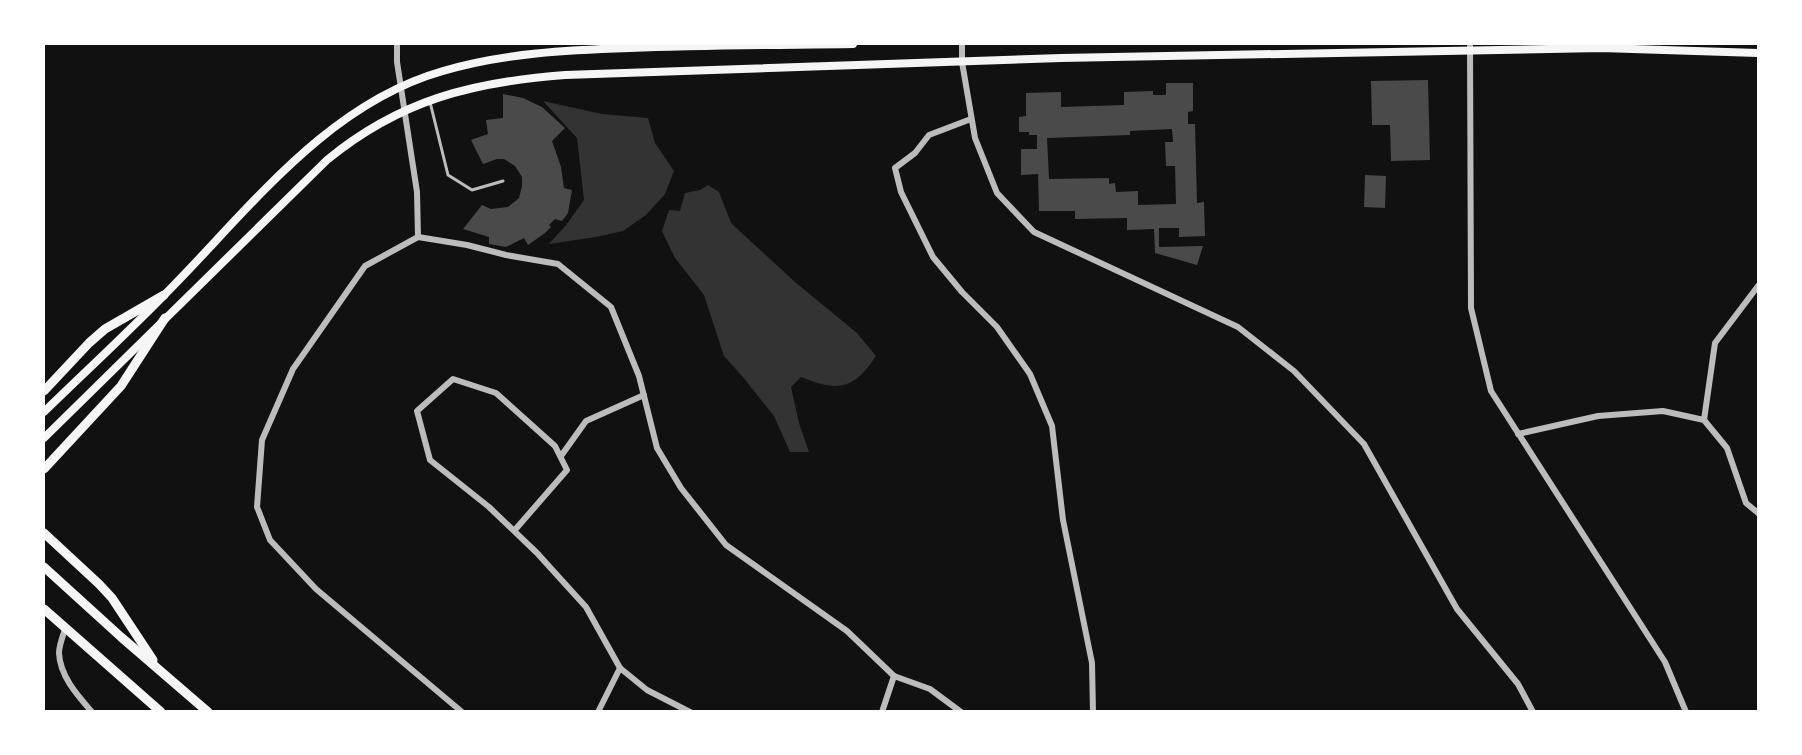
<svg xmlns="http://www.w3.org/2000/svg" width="1802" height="755" viewBox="0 0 1802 755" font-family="'DejaVu Sans',sans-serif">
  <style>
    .water { fill: #333 }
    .building { fill: #4a4a4a; fill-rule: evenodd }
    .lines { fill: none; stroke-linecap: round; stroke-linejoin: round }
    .service { stroke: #bcbcbc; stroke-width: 3 }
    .minor { stroke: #bcbcbc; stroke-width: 6 }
    .secondary { stroke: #f5f5f5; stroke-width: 8 }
    .primary { stroke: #f5f5f5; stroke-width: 9 }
  </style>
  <rect width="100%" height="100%" fill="#111"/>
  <g class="water">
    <polygon points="543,101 602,114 648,118 655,143 674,171 665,194 646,215 623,231 596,237 549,244 567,224 584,200 577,138"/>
    <path d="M708 185 719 192 731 223 795 282 857 333 876 356C854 390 837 392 801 377L791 387 799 423 809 452H790L774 416 743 377 724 356 704 295 675 258 662 231 669 210 680 211 685 193 700 190Z"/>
  </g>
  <g class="building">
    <polygon points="1428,80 1430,160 1391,161 1390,125 1372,125 1371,81"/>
    <path d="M1166 83H1193V111L1188 112V124H1195L1197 203 1204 202 1205 236 1179 237V228H1159V247L1203 246 1197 265 1155 253 1154 229 1127 230V218L1075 219V211H1039L1038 174 1021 175V149H1037V135H1029V132H1019V117L1026 116V93L1061 92V107L1124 105V92L1153 91V95H1166ZM1172 129 1173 142H1165L1166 166H1175L1176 204 1138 205V191L1116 192 1115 183 1109 184V178L1049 179 1047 138 1130 135V131Z"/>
    <polygon points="503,94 523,98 542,107 565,128 552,141 561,167 564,188 572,190 568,213 562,221 555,219 549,225 551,227 545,233 528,245 524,238 506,247 489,244 489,237 463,229 482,205 491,209 508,207 519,198 522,186 522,177 515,166 504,159 497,159 483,164 471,140 488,134 486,120 503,118"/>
    <polygon points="1365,175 1386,176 1385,208 1364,207"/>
  </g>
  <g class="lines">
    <polyline class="service" points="430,102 448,175 472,190 503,181"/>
    <g class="minor">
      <polyline points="397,44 397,62 417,192 418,237 365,266 293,369 262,440 257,507 270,540 316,589 462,712"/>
      <polyline points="962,44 962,62 975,138 997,193 1034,232 1238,327 1294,371 1364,444 1457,609 1518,684 1533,712"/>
      <polyline points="1470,44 1471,308 1491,391 1665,662 1686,712"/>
      <polyline points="971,119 929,135 915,153 895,168 901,192 933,257 962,292 997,327 1030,374 1052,426 1063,520 1092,663 1093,712"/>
      <polyline points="418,237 467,245 506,255 558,264 611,307 639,376 657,448 681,488 726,545 847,631 894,676 930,689 961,712"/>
      <polyline points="1704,420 1715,343 1758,286"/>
      <polyline points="1518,434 1598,416 1663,411 1704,420 1727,448 1746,503 1758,513"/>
      <polyline points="561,456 586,421 644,395"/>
      <polyline points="514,531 567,470 555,446 496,393 453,379 417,411 430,460 489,507 537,553 586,607 620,668 647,690 690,712"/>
      <path d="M65 629C63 636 59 645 59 653 60 676 77 695 92 712"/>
      <polyline points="598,712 620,668"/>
      <polyline points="882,712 894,676"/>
    </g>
    <g class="secondary">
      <path d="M44 412C88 369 133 328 176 283 254 203 330 103 443 71 504 53 568 50 630 48 705 45 779 45 853 44"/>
      <path d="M44 438 327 160C400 100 472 82 565 75L1061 58 1601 48 1758 53"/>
    </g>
    <g class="primary">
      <polyline points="44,391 89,343 105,329 164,295"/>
      <polyline points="44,469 121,386 165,318"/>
      <polyline points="44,533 99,584 112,598 153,660"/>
      <polyline points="44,567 121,637 208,712"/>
      <polyline points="44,609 161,712"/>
    </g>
  </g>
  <rect width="1802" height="755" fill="none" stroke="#ffffff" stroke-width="90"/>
</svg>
